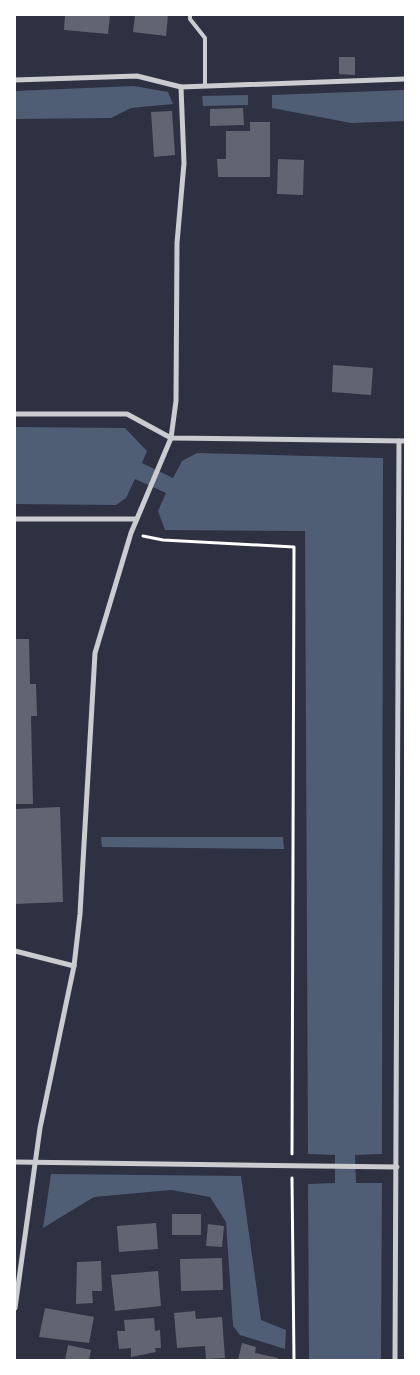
<svg xmlns="http://www.w3.org/2000/svg" width="420" height="1375" viewBox="0 0 420 1375" font-family="'Roboto Condensed',sans-serif">
  <style>
    .water { fill: #4f5d75 }
    .building { fill: #626471 }
    .lines { fill: none; stroke-linecap: round; stroke-linejoin: round }
    .path { stroke: #fff; stroke-width: 3 }
    .service { stroke: #caccd0; stroke-width: 4 }
    .minor { stroke: #caccd0; stroke-width: 5 }
  </style>
  <rect width="100%" height="100%" fill="#2d3142"/>
  <g class="water">
    <polygon points="134,86 168,92 173,104 131,108 111,118 15,119 15,91"/>
    <polygon points="405,90 405,121 351,123 272,108 272,95"/>
    <polygon points="248,95 248,105 203,106 202,96"/>
    <polygon points="15,427 125,428 147,451 142,463 173,478 182,461 197,453 383,458 382,1154 355,1155 356,1183 382,1183 381,1360 309,1360 308,1184 335,1183 335,1155 308,1154 305,531 165,530 158,511 166,493 135,479 126,498 116,505 15,504"/>
    <polygon points="101,837 283,837 284,849 102,847"/>
    <polygon points="51,1174 241,1176 261,1320 286,1330 285,1349 240,1335 233,1326 226,1222 210,1197 171,1190 94,1197 43,1228"/>
  </g>
  <g class="building">
    <polygon points="65,15 110,15 108,34 64,30"/>
    <polygon points="135,15 168,15 166,36 133,32"/>
    <polygon points="339,57 355,57 355,75 339,74"/>
    <polygon points="243,108 244,125 210,126 210,109"/>
    <polygon points="172,111 175,155 154,157 151,112"/>
    <polygon points="250,122 270,122 270,177 218,177 217,159 226,159 226,131 250,131"/>
    <polygon points="278,159 304,160 303,195 277,194"/>
    <polygon points="333,365 373,368 371,395 332,392"/>
    <polygon points="15,639 29,639 30,684 36,684 37,716 31,716 33,804 15,804"/>
    <polygon points="60,807 63,902 15,904 15,809"/>
    <rect x="172" y="1214" width="29" height="21"/>
    <polygon points="156,1223 158,1249 119,1252 117,1226"/>
    <polygon points="208,1224 224,1226 222,1247 206,1246"/>
    <polygon points="222,1258 223,1290 181,1291 180,1259"/>
    <polygon points="101,1261 102,1291 92,1291 93,1303 76,1304 77,1262"/>
    <polygon points="158,1271 161,1306 115,1311 111,1275"/>
    <polygon points="45,1308 94,1317 89,1343 39,1337"/>
    <polygon points="195,1311 196,1319 222,1317 225,1358 206,1359 205,1346 177,1348 174,1313"/>
    <polygon points="154,1318 155,1331 160,1330 161,1348 155,1348 156,1352 131,1357 131,1348 119,1349 117,1331 125,1331 124,1320"/>
    <polygon points="242,1343 256,1347 255,1353 278,1358 278,1360 238,1360"/>
    <polygon points="68,1345 91,1350 89,1360 65,1360"/>
  </g>
  <g class="lines">
    <g class="path">
      <polyline points="143,536 163,540 294,547 292,1154"/>
      <polyline points="292,1178 294,1360"/>
    </g>
    <polyline class="service" points="190,15 190,19 205,38 205,86"/>
    <g class="minor">
      <polyline points="15,80 137,76 181,87 405,79"/>
      <polyline points="15,414 127,414 171,438 405,441"/>
      <polyline points="15,519 136,519"/>
      <polyline points="15,951 74,966"/>
      <polyline points="15,1162 397,1167"/>
      <polyline points="15,1308 40,1128 74,966 80,914 95,653 131,533 171,438 176,401 177,243 184,163 181,87"/>
      <polyline points="395,1360 399,441"/>
    </g>
  </g>
  <rect width="420" height="1375" fill="none" stroke="#ffffff" stroke-width="32"/>
</svg>
